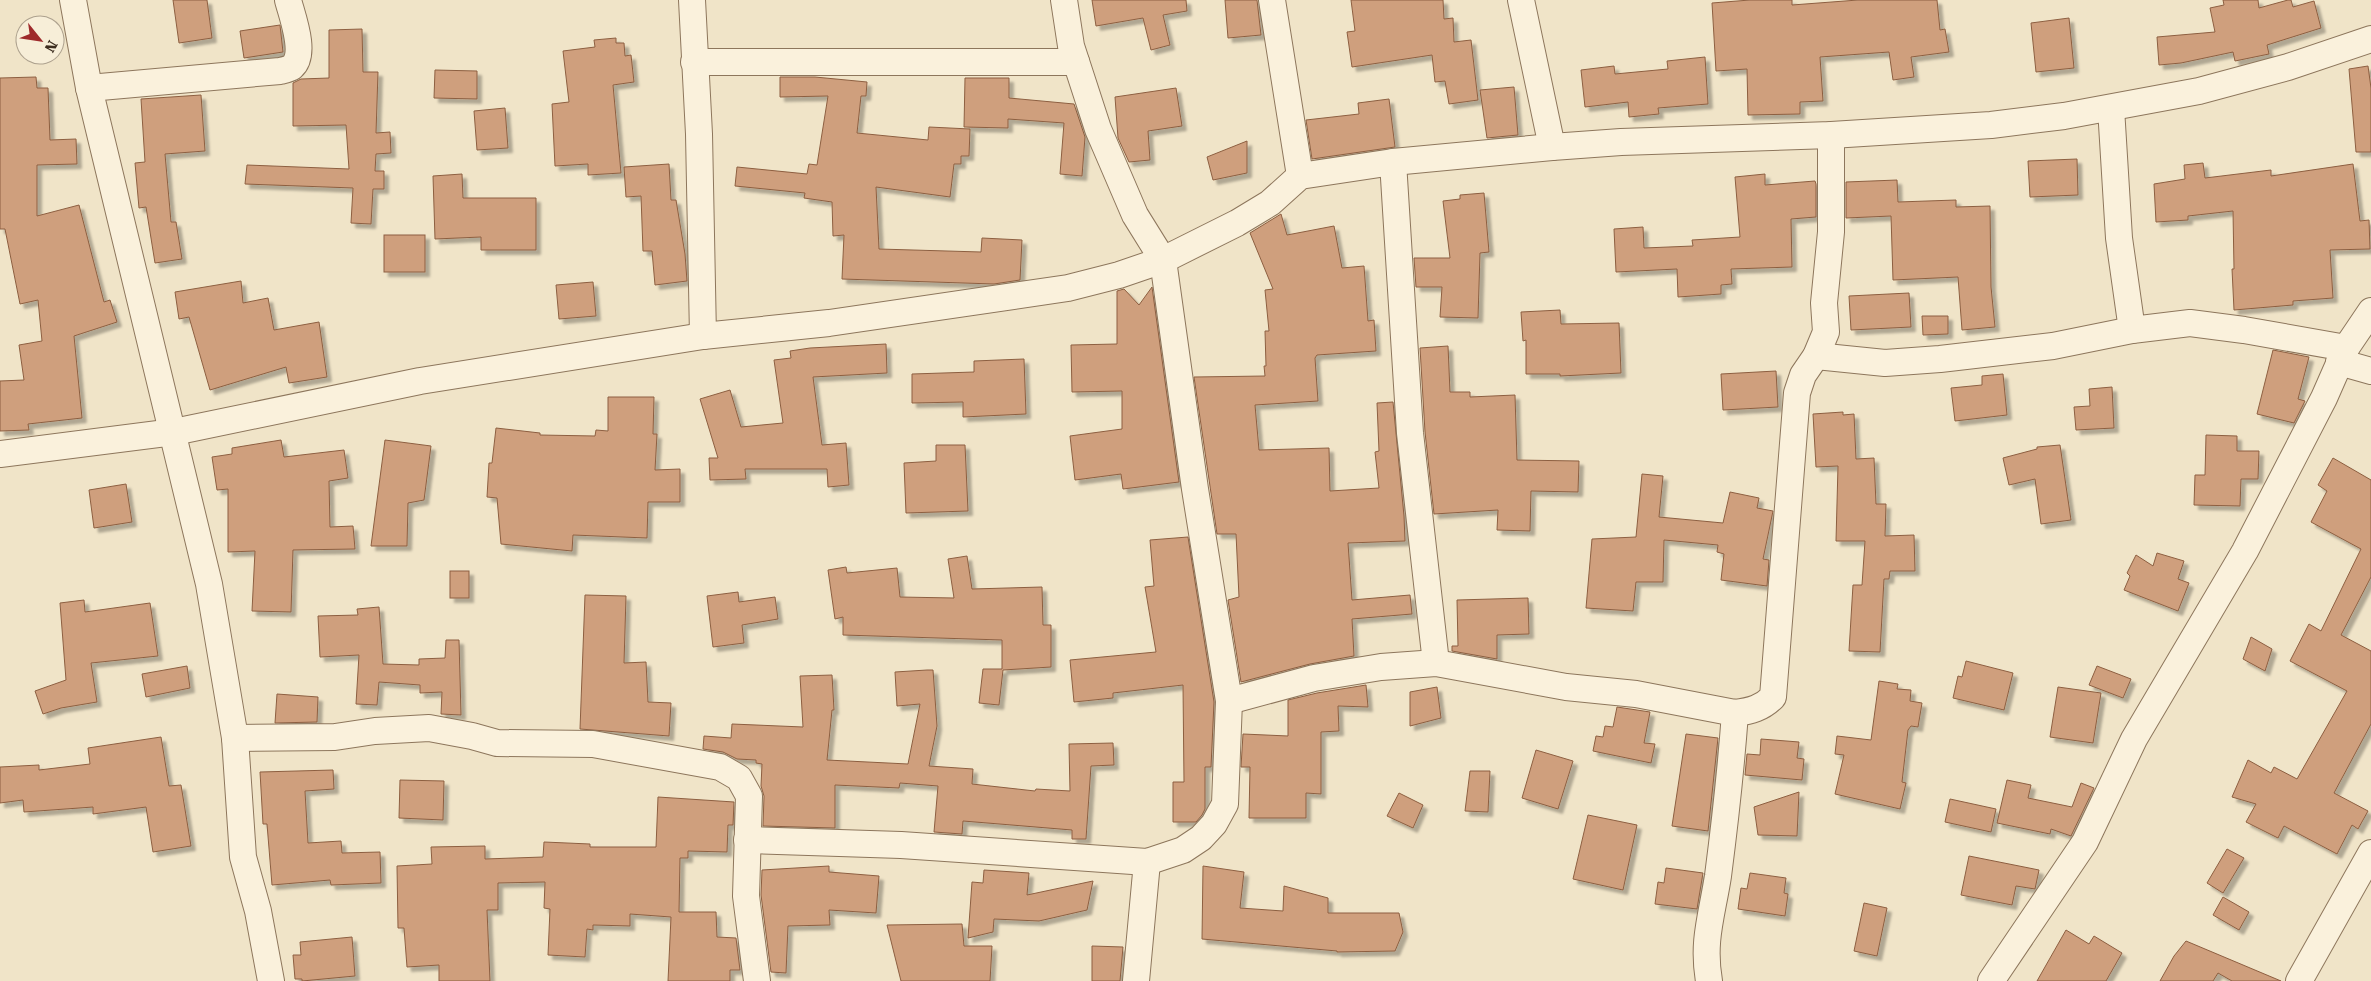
<svg xmlns="http://www.w3.org/2000/svg" width="2371" height="981" viewBox="0 0 2371 981" font-family="'Roboto Serif',serif">
  <style>
    .building { fill: #cf9f7d; stroke: #8d5f41; filter: url(#shadow) }
    .lines { fill: none; stroke-linecap: round; stroke-linejoin: round }
    .minor-casing { stroke: #8d765c; stroke-width: 28 }
    .minor { stroke: #faf1dc; stroke-width: 26 }
  </style>
  <defs>
    <filter id="shadow"><feDropShadow dx="4.5" dy="4.5" stdDeviation="1" flood-color="#0004"/></filter>
  </defs>
  <rect width="100%" height="100%" fill="#f0e4c8"/>
  <g class="building">
    <polygon points="173,0 207,0 212,38 179,43"/>
    <polygon points="1092,0 1186,0 1187,11 1163,15 1170,45 1151,50 1143,18 1096,26"/>
    <polygon points="1225,0 1257,0 1261,35 1228,38"/>
    <polygon points="1351,0 1443,0 1444,19 1453,18 1454,42 1471,40 1478,100 1449,104 1445,81 1435,82 1432,55 1352,67 1347,32 1355,31"/>
    <polygon points="1750,0 1792,0 1792,5 1858,0 1937,0 1940,30 1945,29 1949,52 1911,57 1914,77 1893,80 1889,52 1820,57 1823,101 1800,102 1800,114 1748,115 1747,69 1716,71 1712,3"/>
    <polygon points="2223,0 2258,0 2259,8 2288,0 2291,0 2293,7 2314,1 2321,28 2267,45 2269,54 2235,61 2233,52 2181,63 2159,65 2157,37 2215,32 2210,8 2224,5"/>
    <polygon points="2069,18 2074,68 2036,72 2031,23"/>
    <polygon points="280,25 283,52 244,58 240,31"/>
    <polygon points="362,29 363,72 378,72 376,133 390,132 391,153 376,154 375,171 384,171 384,189 373,189 371,224 351,223 353,188 245,184 247,165 349,169 346,125 293,126 293,83 301,79 329,78 329,30"/>
    <polygon points="616,38 616,43 624,43 625,56 631,55 634,82 613,85 621,173 588,175 588,164 555,166 552,104 569,102 563,51 595,47 594,40"/>
    <polygon points="1705,57 1708,104 1658,108 1659,114 1629,117 1628,102 1585,107 1581,70 1614,66 1615,74 1668,69 1667,61"/>
    <polygon points="2368,66 2371,88 2371,152 2356,152 2349,69"/>
    <polygon points="435,70 477,71 477,99 434,98"/>
    <polygon points="36,77 37,88 48,88 50,140 76,139 77,164 37,165 37,216 79,205 104,302 110,300 117,322 74,336 82,418 28,424 29,430 0,431 0,381 24,380 19,345 42,341 38,300 20,304 5,229 0,229 0,78"/>
    <polygon points="780,77 815,77 867,82 866,96 861,96 857,133 928,140 929,127 970,129 969,156 961,156 961,164 954,164 950,197 876,187 879,249 981,252 982,238 1022,240 1020,280 994,284 842,279 844,235 833,236 832,202 804,198 805,193 735,186 737,167 807,174 809,164 817,165 828,96 780,97"/>
    <polygon points="965,78 1009,78 1009,98 1074,104 1085,137 1082,176 1060,174 1064,123 1008,119 1008,128 964,127"/>
    <polygon points="1514,87 1518,135 1487,138 1480,90"/>
    <polygon points="1176,88 1182,126 1148,131 1150,160 1129,162 1118,138 1115,97"/>
    <polygon points="201,95 205,151 165,154 171,222 176,222 182,259 155,263 146,207 139,208 135,163 145,162 141,99"/>
    <polygon points="1389,99 1395,147 1312,159 1306,120 1359,114 1358,103"/>
    <polygon points="505,108 508,148 477,150 474,111"/>
    <polygon points="1247,141 1247,173 1213,180 1207,157"/>
    <polygon points="2077,159 2078,195 2030,197 2028,161"/>
    <polygon points="2203,163 2205,178 2271,170 2271,176 2353,164 2360,221 2369,220 2370,249 2330,250 2333,298 2293,301 2293,305 2234,310 2232,269 2234,269 2233,211 2188,216 2188,220 2156,222 2154,184 2185,179 2184,165"/>
    <polygon points="669,164 671,200 676,200 685,254 687,281 655,285 652,251 643,251 641,196 626,197 624,167"/>
    <polygon points="462,174 463,198 536,198 536,250 481,250 481,237 435,239 433,176"/>
    <polygon points="1765,174 1765,185 1815,181 1816,184 1816,217 1791,219 1792,267 1731,269 1732,284 1721,285 1721,294 1678,297 1677,269 1616,272 1614,229 1643,227 1644,248 1693,246 1692,240 1740,237 1735,177"/>
    <polygon points="1897,180 1898,202 1956,200 1956,207 1990,206 1991,287 1995,327 1962,330 1958,277 1893,280 1891,216 1846,218 1846,182"/>
    <polygon points="1484,193 1489,252 1480,253 1478,318 1440,317 1442,287 1416,287 1414,258 1450,258 1443,201 1460,199 1460,195"/>
    <polygon points="1281,214 1287,235 1334,226 1342,268 1364,266 1368,321 1374,320 1376,351 1317,355 1315,358 1318,401 1255,405 1259,450 1329,448 1330,491 1379,488 1375,452 1379,451 1377,403 1393,402 1404,516 1405,541 1348,543 1352,600 1410,595 1412,614 1352,619 1354,656 1310,664 1241,682 1228,600 1239,597 1236,534 1217,534 1194,377 1265,376 1264,366 1266,366 1265,331 1269,331 1265,290 1273,289 1250,233"/>
    <rect x="384" y="235" width="41" height="37"/>
    <polygon points="241,281 243,303 268,298 274,330 319,322 327,377 289,383 286,367 210,390 189,317 179,319 175,292"/>
    <polygon points="593,282 596,316 559,319 556,285"/>
    <polygon points="1152,287 1179,482 1123,489 1121,474 1075,480 1070,436 1122,429 1122,391 1072,392 1071,345 1117,344 1117,291 1124,289 1139,305"/>
    <polygon points="1909,293 1911,327 1851,330 1849,296"/>
    <polygon points="1560,310 1561,324 1619,323 1621,373 1560,376 1560,374 1526,374 1526,340 1523,341 1521,312"/>
    <polygon points="1922,316 1948,316 1948,334 1923,335"/>
    <polygon points="886,344 887,373 813,377 822,445 846,443 849,485 828,487 827,469 745,469 746,479 710,480 709,458 718,458 700,399 730,390 741,427 783,423 774,360 791,358 790,351 810,348"/>
    <polygon points="1448,346 1450,392 1470,392 1470,397 1515,395 1517,460 1579,461 1578,492 1531,491 1530,531 1497,530 1498,510 1434,514 1425,432 1420,348"/>
    <polygon points="2273,350 2309,357 2298,399 2305,401 2294,423 2257,414"/>
    <polygon points="1024,359 1026,414 963,417 963,402 912,403 912,374 974,372 974,361"/>
    <polygon points="1776,371 1778,407 1723,410 1721,374"/>
    <polygon points="2003,374 2007,415 1955,421 1951,388 1982,385 1982,376"/>
    <polygon points="2112,387 2114,428 2076,430 2074,407 2090,406 2089,389"/>
    <polygon points="608,397 654,397 653,434 657,434 655,470 680,469 680,502 648,502 647,538 573,535 572,551 501,544 497,498 487,497 489,463 492,463 496,428 540,433 540,435 595,436 596,430 608,431"/>
    <polygon points="1843,412 1843,415 1854,414 1856,459 1874,458 1876,504 1886,504 1885,536 1914,535 1915,571 1890,571 1889,579 1884,579 1880,652 1849,651 1853,585 1862,585 1865,541 1836,541 1838,466 1816,467 1813,414"/>
    <polygon points="2206,435 2237,436 2237,451 2259,451 2258,479 2241,479 2240,506 2194,505 2195,475 2205,475"/>
    <polygon points="281,440 284,457 344,450 348,478 329,481 330,527 353,526 355,549 293,550 291,612 252,611 255,551 228,552 228,489 217,490 212,457 232,454 232,448"/>
    <polygon points="385,440 431,446 424,500 408,503 407,546 371,546"/>
    <polygon points="936,445 965,445 968,511 906,513 904,463 936,461"/>
    <polygon points="2060,445 2071,520 2041,524 2035,479 2009,485 2003,458 2037,449 2037,447"/>
    <polygon points="2333,458 2371,480 2371,577 2341,635 2371,651 2371,724 2334,793 2368,811 2358,829 2352,825 2337,854 2284,826 2278,838 2246,822 2256,804 2232,797 2248,760 2271,773 2274,767 2297,779 2347,691 2290,661 2309,624 2321,631 2361,549 2311,522 2327,491 2318,485"/>
    <polygon points="1642,474 1663,476 1659,517 1723,523 1730,492 1759,498 1757,508 1773,511 1763,559 1769,560 1767,586 1721,580 1724,554 1717,552 1718,545 1664,540 1663,582 1636,582 1633,611 1586,608 1592,539 1636,537"/>
    <polygon points="126,484 132,522 94,528 89,490"/>
    <polygon points="1188,537 1214,702 1211,767 1205,767 1205,809 1202,815 1196,822 1173,822 1173,782 1184,782 1183,685 1113,693 1113,698 1074,702 1070,660 1156,652 1145,587 1154,586 1150,540"/>
    <polygon points="2157,553 2184,561 2178,579 2189,583 2178,611 2124,590 2130,576 2127,573 2136,555 2153,566"/>
    <polygon points="967,556 972,589 1042,587 1043,625 1051,625 1051,667 1003,670 999,705 979,703 983,669 1002,669 1002,640 843,635 843,617 835,619 828,570 846,567 847,573 897,568 900,597 954,598 948,559"/>
    <rect x="450" y="571" width="19" height="27"/>
    <polygon points="738,592 739,602 775,597 778,619 742,625 744,643 713,647 707,596"/>
    <polygon points="585,595 626,596 624,663 646,662 648,702 671,703 669,736 580,729"/>
    <polygon points="1528,598 1529,634 1497,635 1497,659 1452,651 1452,646 1458,646 1457,600"/>
    <polygon points="84,600 85,612 150,603 158,656 91,663 97,702 61,708 43,714 35,691 66,680 60,603"/>
    <polygon points="379,607 383,664 419,665 419,659 445,658 446,640 459,640 461,715 441,714 442,692 420,693 420,685 379,682 377,705 356,704 359,655 320,657 318,616 358,615 357,609"/>
    <polygon points="2251,637 2272,649 2265,671 2243,659"/>
    <polygon points="1966,661 2013,673 2004,710 1953,698 1958,676 1962,677"/>
    <polygon points="187,666 190,688 146,697 142,674"/>
    <polygon points="2097,666 2131,679 2123,698 2089,685"/>
    <polygon points="927,670 933,670 937,726 929,766 973,769 972,784 1035,791 1036,789 1070,791 1069,744 1113,743 1114,765 1091,766 1086,839 1072,839 1072,830 963,821 962,834 934,832 938,786 900,783 899,788 835,785 835,828 763,826 764,796 761,786 762,764 756,763 756,760 737,759 723,752 703,749 704,736 731,738 732,724 803,727 800,676 832,675 834,710 832,710 827,760 908,764 920,704 897,706 895,672"/>
    <polygon points="1879,681 1898,684 1897,689 1911,690 1910,701 1922,703 1918,727 1911,726 1908,730 1902,782 1906,783 1900,809 1835,794 1844,755 1835,754 1837,736 1871,740"/>
    <polygon points="1366,685 1368,707 1338,706 1339,731 1321,732 1321,794 1306,793 1306,818 1249,818 1250,767 1241,767 1243,734 1288,736 1288,700 1317,693"/>
    <polygon points="1437,687 1441,718 1410,726 1410,692"/>
    <polygon points="2058,687 2101,693 2093,743 2050,737"/>
    <polygon points="277,694 318,697 317,722 275,723"/>
    <polygon points="1617,707 1650,712 1644,743 1655,744 1651,763 1593,751 1596,736 1603,737 1605,726 1613,727"/>
    <polygon points="1686,734 1718,738 1708,831 1672,826"/>
    <polygon points="161,737 169,786 181,785 191,846 153,852 146,807 93,814 93,807 24,812 23,800 0,803 0,767 39,765 39,770 90,764 88,748"/>
    <polygon points="1761,739 1799,742 1797,758 1804,759 1802,780 1745,775 1747,754 1760,755"/>
    <polygon points="1536,750 1573,761 1558,809 1522,798"/>
    <polygon points="333,770 334,789 305,791 308,843 341,841 342,853 380,852 381,883 331,885 330,880 272,885 267,824 263,824 260,772"/>
    <polygon points="1470,771 1490,771 1488,812 1465,811"/>
    <polygon points="400,780 444,781 443,820 399,818"/>
    <polygon points="2007,780 2031,785 2028,798 2072,807 2081,783 2094,788 2071,836 2051,829 2050,834 1997,823"/>
    <polygon points="1799,792 1797,836 1758,835 1754,807"/>
    <polygon points="1399,793 1423,805 1413,828 1387,816"/>
    <polygon points="658,797 734,802 733,825 728,825 727,852 688,851 688,858 680,858 679,912 716,912 717,937 736,938 740,970 730,970 730,981 668,981 671,917 630,914 630,926 593,925 593,930 587,929 585,957 548,955 550,909 544,908 545,882 498,883 498,910 487,910 490,981 439,981 439,965 407,967 404,928 398,928 397,866 432,864 431,847 485,846 485,859 543,857 544,842 590,844 590,847 656,847"/>
    <polygon points="1950,799 1996,809 1991,832 1945,822"/>
    <polygon points="1588,815 1637,825 1623,890 1573,879"/>
    <polygon points="2227,849 2244,858 2223,893 2207,883"/>
    <polygon points="1969,856 2039,870 2035,889 2016,886 2012,905 1961,895"/>
    <polygon points="829,866 829,872 879,876 876,913 829,910 830,925 788,926 786,973 771,972 761,895 762,870"/>
    <polygon points="1203,866 1244,872 1240,908 1283,911 1284,886 1328,898 1328,913 1399,913 1403,932 1395,951 1337,952 1337,951 1202,939"/>
    <polygon points="1666,868 1703,873 1697,909 1655,904 1658,882 1664,883"/>
    <polygon points="984,870 1029,873 1027,895 1093,881 1087,910 1039,921 994,919 993,932 968,938 972,882 983,883"/>
    <polygon points="1750,873 1786,878 1784,893 1788,894 1785,916 1738,909 1741,888 1747,889"/>
    <polygon points="2223,897 2249,912 2239,930 2213,915"/>
    <polygon points="1864,903 1887,908 1877,956 1854,951"/>
    <polygon points="962,924 964,946 992,946 990,981 901,981 887,925"/>
    <polygon points="2066,930 2089,944 2094,936 2122,953 2106,981 2037,981"/>
    <polygon points="352,937 355,976 302,981 302,979 295,979 293,955 301,955 300,942"/>
    <polygon points="2186,941 2281,981 2232,981 2218,973 2213,981 2160,981 2174,956"/>
    <polygon points="1092,946 1123,947 1120,981 1092,981"/>
  </g>
  <g class="lines">
    <g class="minor-casing">
      <g id="minor">
        <polyline points="73,0 89,88 209,584 235,738 243,857 258,911 271,981"/>
        <polyline points="692,0 699,134 703,336"/>
        <polyline points="1272,0 1300,176"/>
        <polyline points="1521,0 1552,147"/>
        <polyline points="694,62 1076,62"/>
        <path d="M89 88 280 71C284 70 289 69 292 67 307 54 292 16 288 0"/>
        <polyline points="2111,108 2119,238 2132,330"/>
        <polyline points="1393,162 1410,433 1436,663"/>
        <polyline points="1816,356 1885,363 1940,359 2053,346 2132,330 2190,323 2244,330 2346,348"/>
        <polyline points="2339,362 2371,371"/>
        <polyline points="0,454 174,432 420,381 703,336 829,323 1068,288 1119,275 1163,260 1237,223 1270,203 1300,176 1393,162 1552,147 1621,142 1831,135 1991,125 2064,116 2199,91 2288,67 2371,39"/>
        <path d="M1229 701 1314 678 1381 667 1436 663 1566 687 1636 694 1735 713C1751 711 1762 708 1773 697L1797 393 1803 375 1816 356 1826 332 1824 303 1831 232V135"/>
        <polyline points="235,738 335,737 375,731 429,728 472,736 497,743 593,744 720,767 739,778 749,796 746,896 757,981"/>
        <polyline points="747,840 901,845 1147,862 1183,850 1201,838 1214,824 1225,804 1229,701 1195,489 1163,260 1135,215 1098,129 1071,46 1064,0"/>
        <polyline points="1136,981 1147,862"/>
        <path d="M1709 981C1702 941 1712 915 1718 876 1725 822 1731 768 1735 713"/>
        <polyline points="1991,981 2085,842 2134,739 2245,551 2324,398 2346,348 2371,311"/>
        <polyline points="2299,981 2371,853"/>
      </g>
    </g>
    <use href="#minor" class="minor"/>
  </g>
  <g transform="translate(40 40) rotate(120)"><circle r="24" fill="#f7eed8" stroke="#ada18e"/>
  <path d="M0-4L9 19L0 12L-9 19Z" fill="#9e2a2b"/>
  <text y="-8" font-size="14" font-weight="bold" text-anchor="middle" fill="#3d2e20">N</text>
  </g>
</svg>
